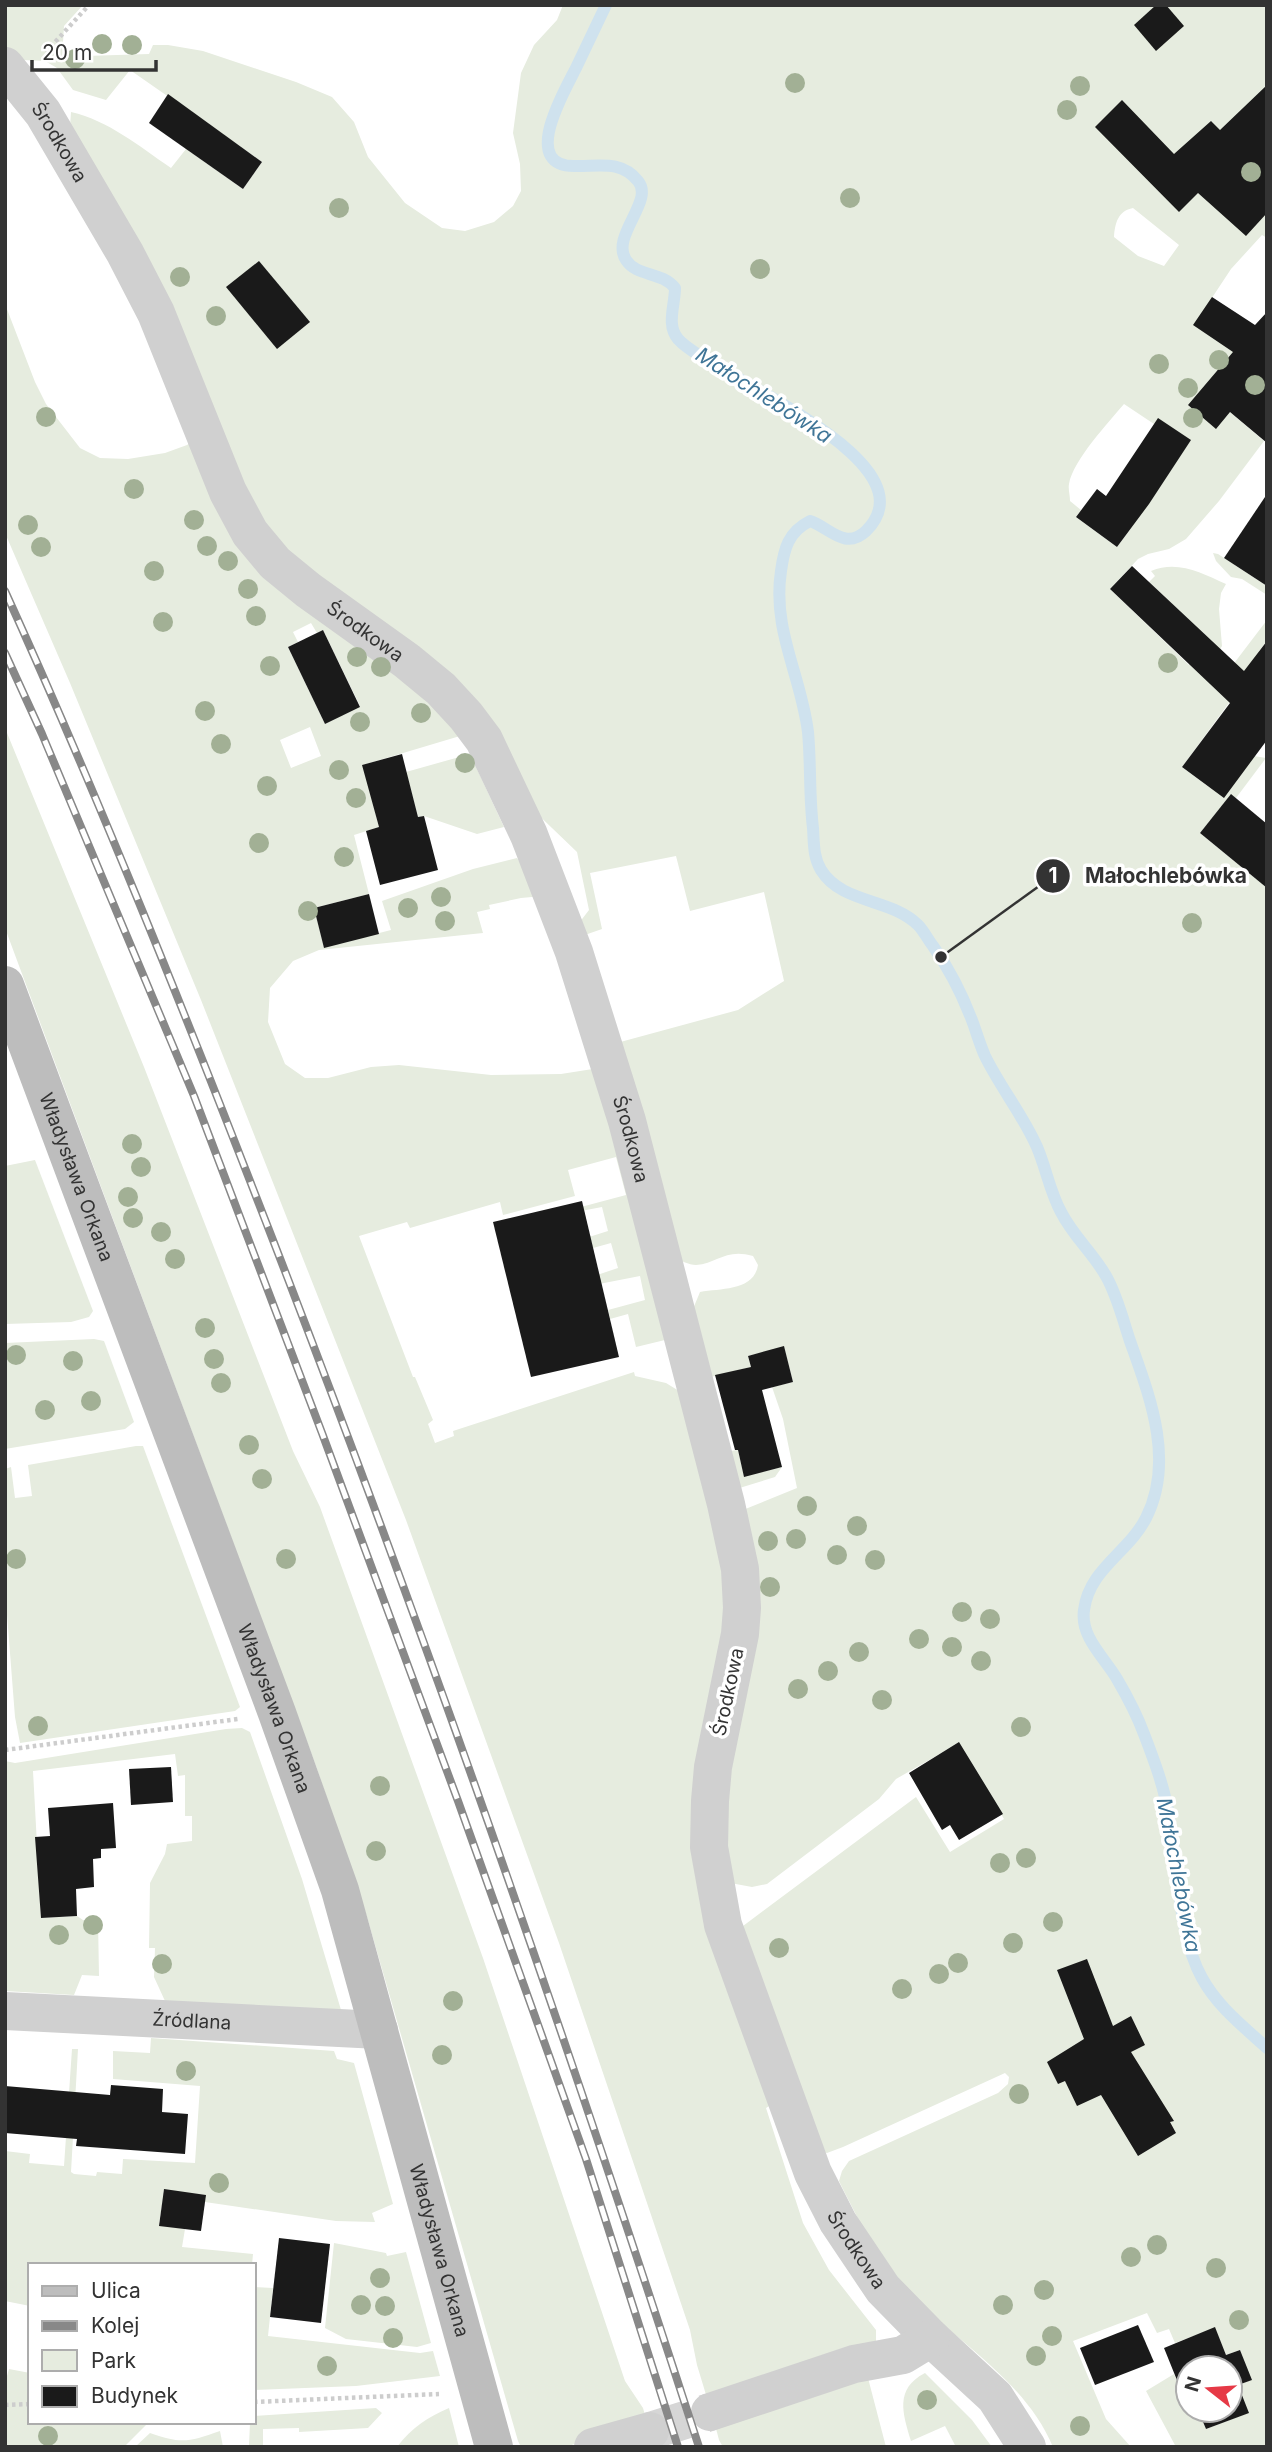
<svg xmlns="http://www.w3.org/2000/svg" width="1272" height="2452" viewBox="0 0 1272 2452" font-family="Inter,sans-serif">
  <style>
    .green { fill: #e6ecdf; fill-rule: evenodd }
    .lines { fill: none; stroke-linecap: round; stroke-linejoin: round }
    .stream { stroke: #cfe2ee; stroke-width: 12 }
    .building { fill: #1a1a1a }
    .street-tunnel { stroke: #d6d6d6; stroke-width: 38; stroke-dasharray: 38 19; stroke-linecap: butt }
    .path { stroke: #cdcdcd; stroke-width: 4.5; stroke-dasharray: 3.5 3.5; stroke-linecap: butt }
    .street { stroke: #d0d0d0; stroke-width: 38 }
    .secondary { stroke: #bdbdbd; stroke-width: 38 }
    .rail-casing { stroke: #888; stroke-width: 8 }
    .rail { stroke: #fff; stroke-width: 5; stroke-dasharray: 16; stroke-linecap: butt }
    .tree { fill: #a2b095 }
    .labels { text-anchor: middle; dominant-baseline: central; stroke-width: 7; stroke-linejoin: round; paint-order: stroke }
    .street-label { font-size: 19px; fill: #333; stroke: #fff }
    .water-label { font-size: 21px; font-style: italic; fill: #3f7597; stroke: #fff }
    .leader { fill: none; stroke: #333; stroke-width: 2.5 }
    .callout-dot { fill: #333; stroke: #fff; stroke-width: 2.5 }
    .mark-label { font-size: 21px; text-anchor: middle; font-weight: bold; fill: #fff }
    .callout-label { font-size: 21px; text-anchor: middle; font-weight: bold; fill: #333; stroke: #fff; stroke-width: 7; stroke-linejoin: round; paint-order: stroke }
  </style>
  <rect width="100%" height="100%" fill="#fff"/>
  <g class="green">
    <path d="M5 5H83L64 26 63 42 68 50 85 56 149 54 153 45H168L203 51 296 82 332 97 354 122 368 157 405 203 442 228 465 231 494 222 513 206 521 191 520 164 513 133 521 73 534 45 557 20 563 5H1267V238L1262 235 1231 269 1194 325 1267 374 1230 412 1264 441 1219 501 1186 539 1169 549 1148 554 1138 559 1110 589 1189 665 1211 641 1149 582 1155 576 1151 571C1178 560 1201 573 1226 584L1221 593 1219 609 1222 646 1204 677 1216 687 1267 620V641L1259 651 1264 655 1182 767 1209 787 1236 753 1266 758 1236 798 1231 795 1200 833 1256 879 1267 867V2447H1176L1146 2391 1174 2374 1188 2404V2410H1198L1206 2429 1248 2413 1238 2385 1251 2380 1240 2350 1226 2355 1215 2328 1175 2343 1169 2329 1157 2333 1147 2313 1073 2341 1106 2419 1131 2447H1053C1025 2380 955 2341 907 2291 877 2259 858 2219 839 2181L842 2171 849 2161 998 2093 1008 2084 1009 2077 1005 2073 843 2147 827 2153 819 2151 743 1926 916 1797 950 1852 1004 1819 959 1743 896 1779 879 1799 767 1884 752 1887 725 1882 738 1512 797 1488 783 1419 772 1387 793 1382 784 1347 748 1356 751 1367 711 1377 730 1451 738 1450 744 1476 782 1467 775 1477 733 1490 688 1321 700 1292C722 1288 754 1291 758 1265L753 1256C726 1248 718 1263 696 1265 689 1265 680 1260 673 1258L613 1044 738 1010 784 981 764 892 690 911 676 856 590 873 602 929 579 937 576 927 589 910 577 852 527 804 517 779 269 543 70 127 71 112C109 121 139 146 171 168L186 149 243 189 262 162 130 70 106 100 73 90 57 68 45 61 22 60 5 50ZM1133 208 1179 245 1164 266 1138 256 1114 237C1115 223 1118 211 1133 208ZM1124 404 1154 424 1137 519 1117 547 1076 517 1081 510 1070 501C1070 495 1068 489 1069 484 1073 460 1109 422 1124 404Z"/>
    <path d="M5 304 35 382 46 404 80 448 100 458 128 459 165 453 187 445 197 438 221 502 453 711 460 736 363 765 379 827 354 835 369 894 314 908 324 947 391 930 382 901 473 869 517 858 543 896 521 898 489 905 490 909 477 912 483 933 319 950 293 961 270 988 268 1022 285 1064 305 1078H328L371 1067 399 1065 491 1075 561 1074 599 1068 665 1340 636 1347 628 1314 610 1319 608 1310 645 1300 640 1276 599 1284 597 1275 618 1268 611 1243 593 1248 589 1237 608 1231 602 1207 581 1211V1207L626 1195 616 1157 568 1170 575 1196 503 1215 500 1202 410 1228 407 1222 359 1236 413 1377H415L433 1420 428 1424 435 1443 454 1436 453 1431 634 1372 635 1376 666 1383 679 1391 733 1595 702 1755 777 2101 766 2108 803 2223 829 2270 876 2330V2341L707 2398 697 2365 690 2330 559 1943 406 1520 201 1000 70 683 5 533ZM311 623 317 633 323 630 360 706 325 724 288 647 298 642 293 632ZM310 727 321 756 291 768 280 740Z"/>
    <polygon points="1213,553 1218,554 1267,586 1267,595 1242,579 1231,577 1216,561"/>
    <polygon points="5,728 144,1067 293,1451 320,1507 483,1958 625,2381 643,2408 647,2422 565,2447 521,2447 518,2441 367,1917 316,1766 5,928"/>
    <polygon points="470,754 504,827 477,834 424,816 418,817 406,772"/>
    <polygon points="35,1160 93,1311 89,1317 71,1322 5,1324 5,1166"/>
    <polygon points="94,1339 104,1341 134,1422 125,1429 5,1449 5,1343"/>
    <polygon points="136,1446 143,1446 240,1707 235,1711 20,1743 15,1717 5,1589 5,1469 11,1467 15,1498 32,1496 28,1465"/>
    <polygon points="242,1728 250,1732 302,1879 341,2010 165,2001 154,1977 155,1948 149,1948 150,1883 165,1854 167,1844 192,1841 192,1816 185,1816 185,1775 178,1776 175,1754 33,1771 41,1918 77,1916 83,1920 98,1920 99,1976 82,1975 74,1995 5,1991 5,1761 15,1763 226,1729"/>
    <polygon points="151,2038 334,2051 337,2059 354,2063 393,2204 372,2213 375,2222 336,2221 205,2202 205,2195 164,2190 159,2225 185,2229 182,2247 253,2254 252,2265 30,2265 30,2306 5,2301 5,2151 30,2154 29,2163 64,2166 72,2049 78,2049 71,2172 74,2174 96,2176 97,2172 122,2174 123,2159 195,2163 200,2086 113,2079 113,2051 150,2053"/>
    <polygon points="334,2243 386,2253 387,2256 406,2252 431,2343 417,2347 346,2339 325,2328"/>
    <polygon points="254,2287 273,2288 268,2336 420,2353 433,2351 440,2376 356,2386 254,2390"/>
    <polygon points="9,2369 30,2373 30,2422 177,2422 147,2424 124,2447 5,2447 5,2383"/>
    <path d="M925 2373 972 2420 992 2447H956L945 2426 911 2441C903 2414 894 2389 925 2373Z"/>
    <polygon points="868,2378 886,2447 723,2447 719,2440 714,2421"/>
    <polygon points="376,2408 382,2413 368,2428 299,2432 299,2428 263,2429 263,2447 249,2447 250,2422 254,2422 254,2416"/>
    <path d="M449 2408 459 2447H397C411 2428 428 2417 449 2408Z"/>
    <path d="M220 2431 223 2447H135L150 2433C181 2444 189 2442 220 2431Z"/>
  </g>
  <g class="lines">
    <path class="stream" d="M606 5C596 26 586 47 576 68 564 92 520 166 574 166 597 167 620 159 638 181 655 201 610 236 626 260 637 277 661 271 675 288 675 305 666 325 678 339 708 374 938 460 866 531 845 551 829 527 810 521 788 532 784 549 781 571 772 630 801 675 808 732 811 764 809 796 813 828 814 842 813 857 821 870 842 904 891 898 918 925 924 931 928 940 933 946 950 970 963 996 973 1023 977 1034 980 1045 985 1056 1000 1087 1023 1115 1037 1147 1046 1168 1050 1192 1061 1212 1073 1236 1093 1253 1106 1276 1117 1295 1123 1320 1130 1341 1150 1397 1175 1461 1146 1518 1129 1552 1089 1569 1084 1610 1080 1637 1105 1658 1117 1679 1127 1696 1137 1715 1144 1734 1154 1760 1165 1789 1169 1817 1178 1866 1178 1935 1202 1978 1217 2006 1244 2027 1267 2048"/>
  </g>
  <g class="building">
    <polygon points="1156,5 1166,5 1184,26 1156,51 1134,25"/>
    <polygon points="1267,85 1267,213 1246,236 1198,193 1179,212 1095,127 1122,100 1174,154 1211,121 1220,130"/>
    <polygon points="168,94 262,162 243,189 149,123"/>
    <polygon points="259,261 310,322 277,349 226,287"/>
    <polygon points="1212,297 1255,325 1267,312 1267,443 1230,412 1216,429 1188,405 1233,352 1193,325"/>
    <polygon points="1158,418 1191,440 1149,504 1117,547 1076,517 1097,489 1106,496"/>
    <polygon points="1267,494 1267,586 1224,558"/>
    <polygon points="1132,566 1244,671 1267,641 1267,740 1224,798 1182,767 1230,703 1110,589"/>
    <polygon points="323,630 360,707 325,724 288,647"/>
    <polygon points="402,754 418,817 424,816 438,870 380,885 366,831 379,827 362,765"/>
    <polygon points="1231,794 1267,824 1267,888 1200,833"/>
    <polygon points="369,894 379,934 324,948 314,908"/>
    <polygon points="582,1201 619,1357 531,1377 493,1222"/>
    <polygon points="784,1346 793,1382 762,1390 782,1467 744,1477 738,1450 735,1450 715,1375 751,1367 748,1356"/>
    <polygon points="959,1742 1003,1814 959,1840 950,1825 942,1830 909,1773"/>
    <polygon points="171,1767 173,1802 131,1805 129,1769"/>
    <polygon points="113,1803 116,1848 101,1849 101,1858 93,1859 94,1887 76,1889 77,1916 41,1918 35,1837 50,1836 48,1808"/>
    <polygon points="1087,1959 1113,2026 1131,2016 1145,2045 1131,2052 1174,2121 1170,2122 1176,2133 1138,2156 1101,2095 1077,2106 1065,2081 1058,2084 1047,2062 1084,2039 1057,1970"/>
    <polygon points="111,2085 163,2089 162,2112 188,2114 185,2154 76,2146 77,2139 5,2133 5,2086 110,2095"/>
    <polygon points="164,2189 206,2195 201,2231 159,2226"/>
    <polygon points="279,2238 330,2244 321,2323 270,2317"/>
    <polygon points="1138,2325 1154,2362 1095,2385 1080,2348"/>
    <polygon points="1215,2327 1226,2355 1240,2350 1252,2380 1238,2385 1249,2413 1206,2429 1198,2410 1230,2410 1230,2368 1188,2368 1187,2405 1164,2348"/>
  </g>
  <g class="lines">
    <polyline class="street-tunnel" points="650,2431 710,2412"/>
    <g class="path">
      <polyline points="46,52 89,5"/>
      <polyline points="5,1750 238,1719"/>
      <polyline points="254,2402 439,2394"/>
      <polyline points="5,2405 30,2404"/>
    </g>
    <g class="street">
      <path id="s1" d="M5 66 43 113 125 253 156 313 228 492 250 533 275 563 308 590 407 661 441 689 466 716 484 740 529 835 574 952 627 1121 726 1504 740 1569 742 1608 740 1634 713 1767 710 1801 709 1847 723 1925 813 2173 838 2222 883 2289 931 2338 995 2397 1027 2447"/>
      <path id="s2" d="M5 2011 379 2030"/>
      <polyline points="710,2412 854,2364 903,2355 931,2338"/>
      <polyline points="593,2447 650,2431"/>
    </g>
    <path class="secondary" id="s3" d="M5 985 277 1713 340 1890 494 2447"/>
    <g class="rail-casing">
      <g id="rail">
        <path d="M5 591C101 803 187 1018 271 1235 426 1635 567 2039 699 2447"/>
        <polyline points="5,653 42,734 194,1096 322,1433 458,1801 586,2159 678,2447"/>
      </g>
    </g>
    <use href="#rail" class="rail"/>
  </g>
  <g class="tree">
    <circle cx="102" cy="44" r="10"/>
    <circle cx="132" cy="45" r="10"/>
    <circle cx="75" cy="59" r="10"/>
    <circle cx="795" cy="83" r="10"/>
    <circle cx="1080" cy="86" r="10"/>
    <circle cx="1067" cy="110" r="10"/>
    <circle cx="1251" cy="172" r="10"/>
    <circle cx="850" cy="198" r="10"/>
    <circle cx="339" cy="208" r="10"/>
    <circle cx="760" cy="269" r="10"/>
    <circle cx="180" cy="277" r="10"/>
    <circle cx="216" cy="316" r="10"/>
    <circle cx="1219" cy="360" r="10"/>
    <circle cx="1159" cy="364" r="10"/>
    <circle cx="1255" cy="385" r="10"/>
    <circle cx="1188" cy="388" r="10"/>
    <circle cx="46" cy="417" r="10"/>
    <circle cx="1193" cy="418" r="10"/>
    <circle cx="134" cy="489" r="10"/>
    <circle cx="194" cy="520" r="10"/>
    <circle cx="28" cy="525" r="10"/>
    <circle cx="207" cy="546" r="10"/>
    <circle cx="41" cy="547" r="10"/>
    <circle cx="228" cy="561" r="10"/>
    <circle cx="154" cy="571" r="10"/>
    <circle cx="248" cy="589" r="10"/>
    <circle cx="256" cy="616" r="10"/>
    <circle cx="163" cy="622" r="10"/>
    <circle cx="357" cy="657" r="10"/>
    <circle cx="1168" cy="663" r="10"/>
    <circle cx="270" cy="666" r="10"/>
    <circle cx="381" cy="667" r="10"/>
    <circle cx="205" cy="711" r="10"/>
    <circle cx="421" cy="713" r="10"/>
    <circle cx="360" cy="722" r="10"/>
    <circle cx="221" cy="744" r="10"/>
    <circle cx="465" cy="763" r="10"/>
    <circle cx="339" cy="770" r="10"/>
    <circle cx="267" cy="786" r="10"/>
    <circle cx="356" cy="798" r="10"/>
    <circle cx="259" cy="843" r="10"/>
    <circle cx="344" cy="857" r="10"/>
    <circle cx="441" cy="897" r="10"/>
    <circle cx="408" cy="908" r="10"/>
    <circle cx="308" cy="911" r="10"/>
    <circle cx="445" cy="921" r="10"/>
    <circle cx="1192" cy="923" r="10"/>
    <circle cx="132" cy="1144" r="10"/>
    <circle cx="141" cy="1167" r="10"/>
    <circle cx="128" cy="1197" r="10"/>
    <circle cx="133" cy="1218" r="10"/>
    <circle cx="161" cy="1232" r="10"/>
    <circle cx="175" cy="1259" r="10"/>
    <circle cx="205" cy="1328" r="10"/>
    <circle cx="16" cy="1355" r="10"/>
    <circle cx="214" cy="1359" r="10"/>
    <circle cx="73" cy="1361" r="10"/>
    <circle cx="221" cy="1383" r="10"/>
    <circle cx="91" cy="1401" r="10"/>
    <circle cx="45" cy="1410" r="10"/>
    <circle cx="249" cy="1445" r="10"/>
    <circle cx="262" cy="1479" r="10"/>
    <circle cx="807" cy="1506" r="10"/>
    <circle cx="857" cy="1526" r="10"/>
    <circle cx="796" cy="1539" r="10"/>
    <circle cx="768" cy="1541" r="10"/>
    <circle cx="837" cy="1555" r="10"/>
    <circle cx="16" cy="1559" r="10"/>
    <circle cx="286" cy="1559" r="10"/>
    <circle cx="875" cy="1560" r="10"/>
    <circle cx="770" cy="1587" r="10"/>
    <circle cx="962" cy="1612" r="10"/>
    <circle cx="990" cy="1619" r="10"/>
    <circle cx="919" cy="1639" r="10"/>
    <circle cx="952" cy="1647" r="10"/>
    <circle cx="859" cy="1652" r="10"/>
    <circle cx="981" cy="1661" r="10"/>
    <circle cx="828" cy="1671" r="10"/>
    <circle cx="798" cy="1689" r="10"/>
    <circle cx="882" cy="1700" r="10"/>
    <circle cx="38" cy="1726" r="10"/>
    <circle cx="1021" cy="1727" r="10"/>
    <circle cx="380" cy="1786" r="10"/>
    <circle cx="376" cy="1851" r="10"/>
    <circle cx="1026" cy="1858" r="10"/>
    <circle cx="1000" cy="1863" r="10"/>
    <circle cx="1053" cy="1922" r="10"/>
    <circle cx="93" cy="1925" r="10"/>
    <circle cx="59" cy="1935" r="10"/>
    <circle cx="1013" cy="1943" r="10"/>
    <circle cx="779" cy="1948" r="10"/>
    <circle cx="958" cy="1963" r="10"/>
    <circle cx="162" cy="1964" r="10"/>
    <circle cx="939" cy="1974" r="10"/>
    <circle cx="902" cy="1989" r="10"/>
    <circle cx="453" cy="2001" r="10"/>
    <circle cx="442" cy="2055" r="10"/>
    <circle cx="186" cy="2071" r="10"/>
    <circle cx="1019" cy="2094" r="10"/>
    <circle cx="219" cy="2183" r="10"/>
    <circle cx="1157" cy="2245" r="10"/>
    <circle cx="1131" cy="2257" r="10"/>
    <circle cx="1216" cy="2268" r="10"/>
    <circle cx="380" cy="2278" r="10"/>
    <circle cx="1044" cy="2290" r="10"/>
    <circle cx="361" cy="2305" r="10"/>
    <circle cx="1003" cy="2305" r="10"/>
    <circle cx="385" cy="2306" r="10"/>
    <circle cx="1239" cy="2320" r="10"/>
    <circle cx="1052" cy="2336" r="10"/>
    <circle cx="393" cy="2338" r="10"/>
    <circle cx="1036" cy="2356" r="10"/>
    <circle cx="327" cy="2366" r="10"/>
    <circle cx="927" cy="2400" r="10"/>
    <circle cx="1080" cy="2426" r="10"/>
    <circle cx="48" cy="2436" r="10"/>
  </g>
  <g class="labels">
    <g class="street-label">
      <text stroke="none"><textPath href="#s1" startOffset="94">Środkowa</textPath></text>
      <text stroke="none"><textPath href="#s1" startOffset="682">Środkowa</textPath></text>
      <text stroke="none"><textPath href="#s1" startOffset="1270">Środkowa</textPath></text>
      <text stroke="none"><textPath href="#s3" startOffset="205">Władysława Orkana</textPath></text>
      <text transform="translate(728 1692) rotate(-78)">Środkowa</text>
      <text stroke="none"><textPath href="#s3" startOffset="772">Władysława Orkana</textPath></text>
      <text stroke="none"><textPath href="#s2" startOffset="187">Źródlana</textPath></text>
      <text stroke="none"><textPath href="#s1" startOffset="2426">Środkowa</textPath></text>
      <text stroke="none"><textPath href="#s3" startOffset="1339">Władysława Orkana</textPath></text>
    </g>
    <g class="water-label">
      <text transform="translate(764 395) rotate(33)">Małochlebówka</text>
      <text transform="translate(1179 1875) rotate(79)">Małochlebówka</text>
    </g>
  </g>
  <path class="leader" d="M941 957L1053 876"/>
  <g class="callout-dot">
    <circle cx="941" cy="957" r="7"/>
    <circle cx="1053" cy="876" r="18"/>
  </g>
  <g class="mark-label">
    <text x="1053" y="883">1</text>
  </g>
  <g class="callout-label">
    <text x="1166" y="883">Małochlebówka</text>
  </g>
  <rect width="1272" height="2452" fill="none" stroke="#333333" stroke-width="14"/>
  <rect x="28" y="2263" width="228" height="161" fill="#ffffff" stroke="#adadad" stroke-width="2"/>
  <rect x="42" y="2286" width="35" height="10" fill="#bdbdbd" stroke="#adadad" stroke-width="2"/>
  <text x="91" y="2298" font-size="21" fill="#333333">Ulica</text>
  <rect x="42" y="2321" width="35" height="10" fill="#888888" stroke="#adadad" stroke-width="2"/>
  <text x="91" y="2333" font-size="21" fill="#333333">Kolej</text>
  <rect x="42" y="2350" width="35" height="21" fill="#e6ecdf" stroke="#adadad" stroke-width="2"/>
  <text x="91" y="2368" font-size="21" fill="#333333">Park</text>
  <rect x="42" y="2386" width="35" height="21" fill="#1a1a1a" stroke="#adadad" stroke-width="2"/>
  <text x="91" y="2403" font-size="21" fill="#333333">Budynek</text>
  <g transform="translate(1209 2389) rotate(287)"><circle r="33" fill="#ffffff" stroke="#adadad" stroke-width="2"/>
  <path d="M0-5L12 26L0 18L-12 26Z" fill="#e63946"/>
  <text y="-10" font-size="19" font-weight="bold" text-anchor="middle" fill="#333333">N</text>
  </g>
  <path d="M32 60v10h124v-10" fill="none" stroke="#333333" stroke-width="3.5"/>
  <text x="42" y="60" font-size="21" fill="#333333" stroke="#ffffff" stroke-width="5" paint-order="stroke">20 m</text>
</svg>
